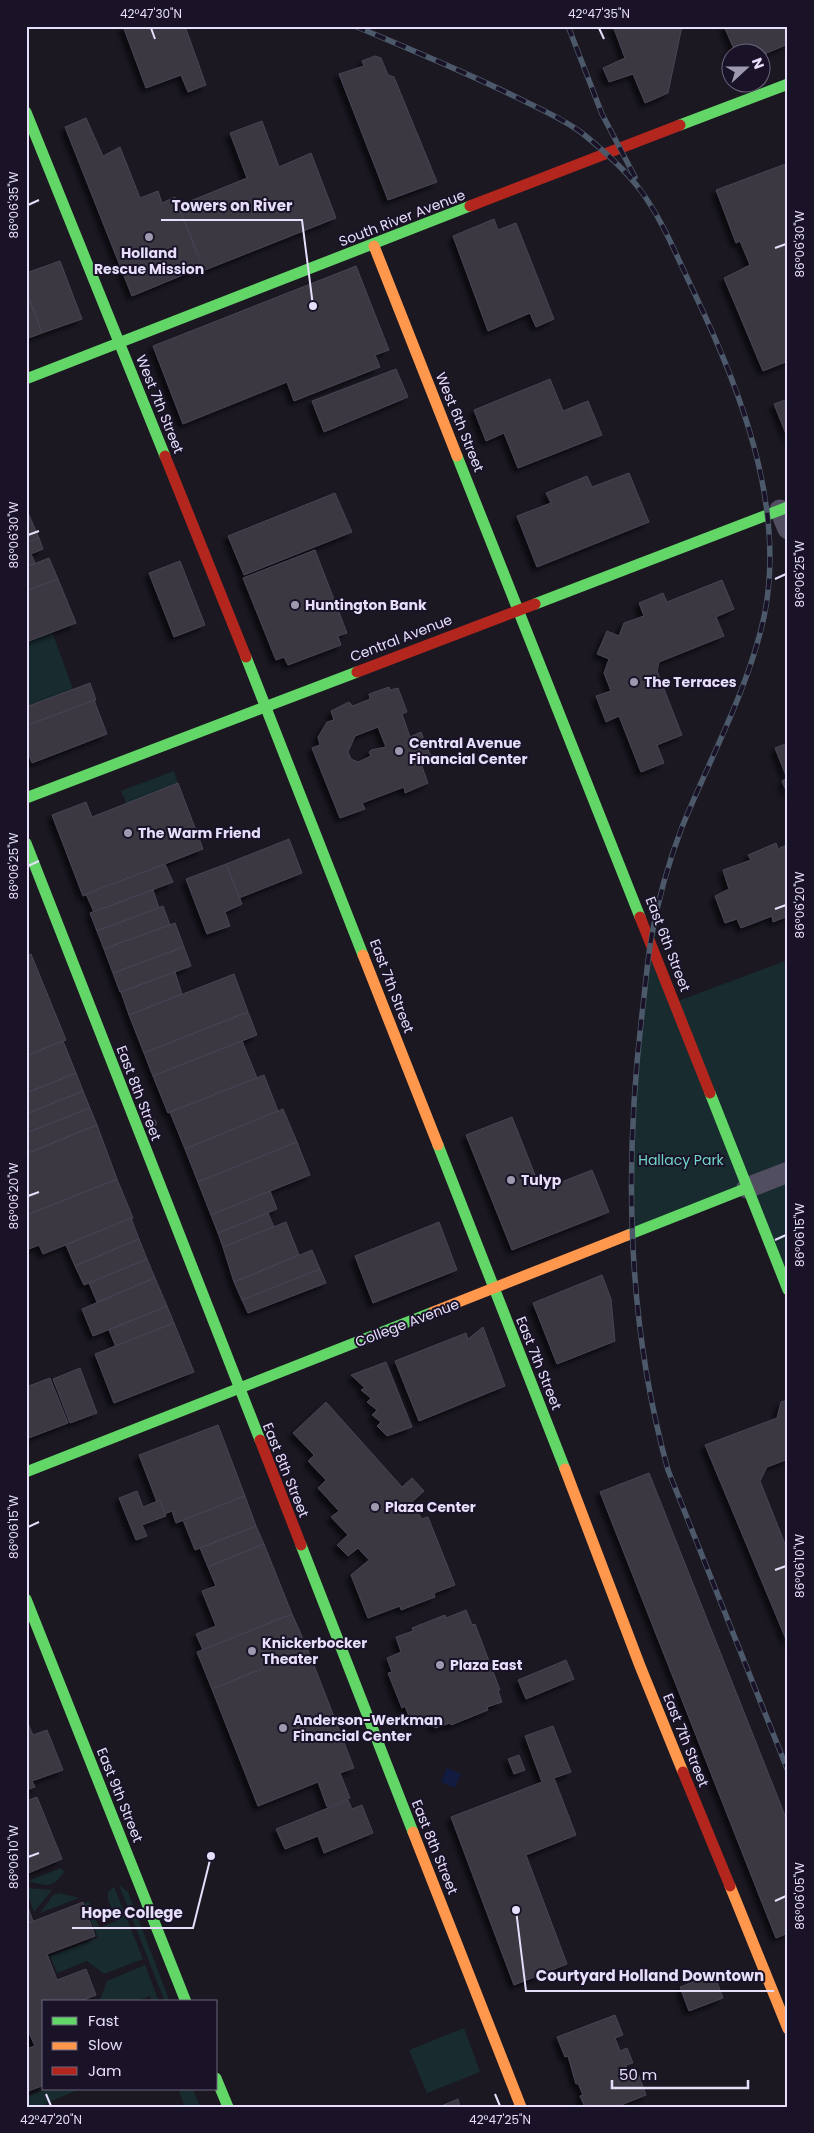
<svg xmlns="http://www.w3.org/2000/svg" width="814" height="2133" viewBox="0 0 814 2133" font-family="Poppins,sans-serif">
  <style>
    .green { fill: #182b2f }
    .water { fill: #121b40 }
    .building { fill: #3b3743; stroke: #494454; fill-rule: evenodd; filter: url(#shadow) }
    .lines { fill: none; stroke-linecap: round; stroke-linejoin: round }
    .street { stroke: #524e62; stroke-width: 21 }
    .fast { stroke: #63d668; stroke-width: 11 }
    .slow { stroke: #ff974d; stroke-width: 11 }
    .jam { stroke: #b3261e; stroke-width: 11 }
    .rail-casing { stroke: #4c596a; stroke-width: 5.5 }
    .rail { stroke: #1a1327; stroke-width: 4; stroke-dasharray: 11; stroke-linecap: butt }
    .ticks { fill: none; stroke: #e6defb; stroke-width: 2 }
    .poi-dot { fill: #9f99af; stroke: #1a1327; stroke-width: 2 }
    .labels { text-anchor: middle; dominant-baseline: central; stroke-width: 4; stroke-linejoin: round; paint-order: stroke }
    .street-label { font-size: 14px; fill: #e6defb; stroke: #1a1327 }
    .poi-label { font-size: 14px; font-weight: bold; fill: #e6defb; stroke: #1a1327; text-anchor: start }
    .park-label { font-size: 14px; fill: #71d4cb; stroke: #1a1327 }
    .leader { fill: none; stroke: #e6defb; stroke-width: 2 }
    .callout-dot { fill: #e6defb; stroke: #1a1327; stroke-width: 2 }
    .callout-label { font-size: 15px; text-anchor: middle; font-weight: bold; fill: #e6defb; stroke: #1a1327; stroke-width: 4; stroke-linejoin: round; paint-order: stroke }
    .neatline { fill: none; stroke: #e6defb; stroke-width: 2 }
    .ticks-label { font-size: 12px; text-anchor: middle; fill: #e6defb }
  </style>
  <defs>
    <filter id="shadow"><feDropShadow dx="-4.5" dy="4.5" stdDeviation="2.5" flood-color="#0009"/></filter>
  </defs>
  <rect width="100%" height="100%" fill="#1b1822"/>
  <g class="green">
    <polygon points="52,632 73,689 26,707 26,642"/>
    <polygon points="174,771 178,783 127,804 121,791"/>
    <polygon points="651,947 745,1189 632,1235 632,1156 637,1057"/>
    <polygon points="788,960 788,1290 675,1002"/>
    <path d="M61 1868 64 1872C52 1889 47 1886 28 1881Z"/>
    <polygon points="119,1885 128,1892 170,2002 165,2002"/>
    <polygon points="114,1887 143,1959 104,1974 87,1961 57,1973 50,1956 98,1938 84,1903 89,1902 99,1928 116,1921 108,1899 108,1892"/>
    <polygon points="26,1888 52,1890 34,1912 26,1891"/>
    <polygon points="60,1893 79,1898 40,1913 53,1895"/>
    <polygon points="145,1965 159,2002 152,2002 150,1996 135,2002 96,2002 100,2000 107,1981"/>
    <polygon points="464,2028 480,2072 427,2093 409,2050"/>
    <polygon points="45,2089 80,2089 38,2107 26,2107 26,2097"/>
    <polygon points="178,2089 193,2089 200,2107 185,2107"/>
  </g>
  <polygon class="water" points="447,1768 461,1774 455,1788 441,1782"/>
  <g class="building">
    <polygon points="123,26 185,26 206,85 188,92 181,75 146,88"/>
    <polygon points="613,26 682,26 668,93 645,103 633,74 609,82 603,68 625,58"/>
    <polygon points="724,26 785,26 788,44 762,55 762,52 732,52 732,59 729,52 734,49"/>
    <polygon points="375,56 381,58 388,75 394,77 437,182 388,200 339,74 364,66 362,61"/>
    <polygon points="86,118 103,156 120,147 140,198 158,191 162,203 175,197 202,267 132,296 65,127"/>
    <polygon points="262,121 279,167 311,153 336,218 205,270 178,206 247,178 230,133"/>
    <polygon points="788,163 788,361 763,371 724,278 750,265 740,241 736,243 716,190"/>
    <polygon points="494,219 498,230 516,223 554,319 536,327 530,313 488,331 453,236"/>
    <polygon points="60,261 82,319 42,333 26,290 26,273"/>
    <polygon points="356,266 389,350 375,355 380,367 294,401 287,382 183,424 153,346"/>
    <polygon points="26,290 42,333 26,339"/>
    <polygon points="396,369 408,397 324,432 312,401"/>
    <polygon points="550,379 563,411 588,401 602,435 518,468 504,433 486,441 474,410"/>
    <polygon points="788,399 788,439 774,404"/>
    <polygon points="629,473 649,522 537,567 517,516 551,503 546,493 587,476 592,487"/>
    <polygon points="335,493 352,532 244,575 228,536"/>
    <polygon points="26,508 39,538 26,543"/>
    <polygon points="39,538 43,549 31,554 35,563 26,567 26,543"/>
    <polygon points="315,550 347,633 338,636 341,645 288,665 284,657 276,660 243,578"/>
    <polygon points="49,558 58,579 26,591 26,567"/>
    <polygon points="180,561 205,625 174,637 149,573"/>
    <polygon points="58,579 76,623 26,642 26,591"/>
    <polygon points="722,580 734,609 716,617 724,636 659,662 657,671 682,735 657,745 664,763 641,772 619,716 606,722 596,696 611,691 604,673 609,659 597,654 607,631 619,636 624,623 644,616 639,603 663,593 667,602"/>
    <polygon points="90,683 96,700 26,726 26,707"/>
    <path d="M389 687 390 690 398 688 407 712 402 714 410 737 421 732 431 757 420 761 428 783 405 793 404 787 362 803 365 809 340 818 312 748 320 745 318 737 327 722 334 720 331 711 349 702 353 706 370 699 369 694ZM378 727 386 747 371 750 369 752 371 756 358 762 351 759 348 752 355 736Z"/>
    <polygon points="94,700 107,734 32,763 26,747 26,726"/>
    <polygon points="788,743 788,795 782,781 787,778 775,748"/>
    <polygon points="178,783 203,849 83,896 52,815 86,802 92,817"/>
    <polygon points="289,839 302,873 239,898 226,864"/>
    <polygon points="776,843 778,849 788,844 788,916 773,922 772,916 741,928 737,919 725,923 715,896 729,889 723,870 751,860 748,855"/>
    <polygon points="165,864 173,882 94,912 86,894"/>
    <polygon points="226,864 242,904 225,912 230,926 207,934 186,879"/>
    <polygon points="153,890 159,908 97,931 90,913"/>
    <polygon points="163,906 170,925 104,949 97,931"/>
    <polygon points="175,923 184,947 113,973 104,949"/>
    <polygon points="184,947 191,966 120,992 113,973"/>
    <polygon points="31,954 66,1040 26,1056 26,956"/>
    <polygon points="175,972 182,994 129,1015 121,992"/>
    <polygon points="234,974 248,1012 144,1053 129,1015"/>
    <polygon points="248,1012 257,1035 153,1076 144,1053"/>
    <polygon points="63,1041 76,1073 26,1093 26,1056"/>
    <polygon points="242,1041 257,1078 168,1113 153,1076"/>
    <polygon points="76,1073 83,1091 26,1114 26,1093"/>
    <polygon points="264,1075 278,1111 185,1149 170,1112"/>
    <polygon points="83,1091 90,1108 26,1133 26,1114"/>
    <polygon points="90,1108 97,1125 30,1152 26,1144 26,1133"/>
    <polygon points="283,1109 297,1142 198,1182 185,1149"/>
    <polygon points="512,1117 541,1190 592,1170 609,1212 512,1250 466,1135"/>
    <circle cx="153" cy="1123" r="3.5"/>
    <polygon points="97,1125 117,1179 27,1215 26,1154"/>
    <polygon points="297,1142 310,1175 211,1215 198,1182"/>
    <polygon points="117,1179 133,1218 43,1254 39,1245 26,1250 27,1215"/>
    <polygon points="270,1191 277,1209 218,1233 211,1215"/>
    <polygon points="268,1213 274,1227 223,1247 218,1233"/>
    <polygon points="131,1218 139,1239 75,1266 66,1245"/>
    <polygon points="286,1222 299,1255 234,1282 223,1247"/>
    <polygon points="439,1222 457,1270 373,1303 355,1256"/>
    <polygon points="139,1239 147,1259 84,1285 75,1266"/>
    <polygon points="312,1250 320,1269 242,1300 234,1282"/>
    <polygon points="147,1259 155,1278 97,1302 89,1283"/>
    <polygon points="320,1269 326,1283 248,1313 242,1300"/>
    <polygon points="602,1275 611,1299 615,1341 557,1364 533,1303"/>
    <polygon points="155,1278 167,1306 93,1336 82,1309"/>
    <polygon points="167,1306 174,1323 116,1347 109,1330"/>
    <polygon points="174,1323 194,1372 114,1403 95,1354"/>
    <polygon points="483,1327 505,1386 419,1421 395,1361 466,1333 468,1339"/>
    <polygon points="386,1362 412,1427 387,1436 377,1426 381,1422 372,1415 377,1410 367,1402 371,1398 361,1390 365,1388 351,1375"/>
    <polygon points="80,1368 97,1413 70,1423 53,1379"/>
    <polygon points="50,1378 68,1423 26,1439 26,1387"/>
    <polygon points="788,1400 788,1459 767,1467 760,1481 785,1544 788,1543 788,1644 705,1445 777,1418 781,1402"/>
    <polygon points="326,1402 402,1487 412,1478 424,1491 411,1503 422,1519 428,1517 455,1585 434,1593 435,1597 401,1610 400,1606 368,1618 351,1575 369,1560 358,1548 348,1556 337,1545 348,1535 331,1517 339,1511 318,1488 326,1480 308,1461 314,1455 293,1433"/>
    <polygon points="218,1425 245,1496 176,1523 172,1511 162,1515 139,1455"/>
    <polygon points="649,1473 788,1823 788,1933 776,1938 600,1492"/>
    <polygon points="137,1491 143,1507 160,1500 166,1516 142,1525 147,1536 136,1540 119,1498"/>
    <polygon points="245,1496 256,1526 195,1550 183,1520"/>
    <polygon points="256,1526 264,1544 208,1567 200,1548"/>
    <polygon points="264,1544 292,1614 203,1650 196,1634 216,1626 202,1591 216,1586 208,1567"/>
    <polygon points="466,1610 472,1625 475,1624 500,1690 498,1691 502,1702 487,1707 488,1710 451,1725 450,1723 435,1728 430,1717 412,1724 405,1706 402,1708 388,1673 392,1672 387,1658 401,1652 396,1637 413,1631 412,1628 445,1615 446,1618"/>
    <polygon points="292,1614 308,1650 212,1689 197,1652"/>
    <polygon points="308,1650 354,1768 340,1773 350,1798 327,1807 318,1782 258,1806 212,1689"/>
    <polygon points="566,1660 574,1679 526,1699 518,1680"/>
    <polygon points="26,1719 33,1735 47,1730 63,1770 32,1781 35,1787 26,1790"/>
    <polygon points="553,1726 571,1772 554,1778 576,1835 526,1855 567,1964 514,1985 451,1817 542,1782 525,1736"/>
    <polygon points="519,1755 525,1770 514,1774 508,1759"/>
    <polygon points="37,1797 62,1859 26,1874 26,1801"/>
    <polygon points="348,1800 352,1809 362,1805 373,1833 324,1853 318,1836 285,1849 276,1829"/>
    <polygon points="26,1902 33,1921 26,1924"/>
    <polygon points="83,1902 95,1936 47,1954 57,1980 86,1969 96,1995 79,2002 44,2002 44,2085 26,2092 26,2049 35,2046 26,2026 26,1924"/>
    <polygon points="714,1974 723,1998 689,2011 680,1987"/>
    <polygon points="615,2015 623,2035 615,2038 620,2051 627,2048 633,2063 626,2065 630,2076 638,2073 646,2095 616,2107 585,2107 580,2096 583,2095 578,2083 576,2084 568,2056 565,2057 557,2037"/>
    <polygon points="458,2099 460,2107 439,2107"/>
  </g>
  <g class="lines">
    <g class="street">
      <polyline points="780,510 788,529"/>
      <polyline points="747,1188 788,1172"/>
    </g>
    <g class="fast">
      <polyline points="26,112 165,456"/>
      <polyline points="680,125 788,84"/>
      <polyline points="26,379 470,206"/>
      <polyline points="457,456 640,917"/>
      <polyline points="535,604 788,507"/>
      <polyline points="246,657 363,955"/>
      <polyline points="26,798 357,672"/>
      <polyline points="26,843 260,1440"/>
      <polyline points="710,1093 788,1290"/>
      <polyline points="438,1145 565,1469"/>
      <polyline points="628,1235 747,1188"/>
      <polyline points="26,1472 433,1312"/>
      <polyline points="301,1545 413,1832"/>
      <polyline points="26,1599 186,2002"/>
      <polyline points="216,2078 228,2107"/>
    </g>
    <g class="slow">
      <polyline points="374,246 457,456"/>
      <polyline points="363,955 438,1145"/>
      <polyline points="433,1312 628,1235"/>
      <polyline points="565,1469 640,1666 683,1772"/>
      <polyline points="413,1832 521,2107"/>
      <polyline points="730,1886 788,2029"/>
    </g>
    <g class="jam">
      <polyline points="470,206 680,125"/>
      <polyline points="165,456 246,657"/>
      <polyline points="357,672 535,604"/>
      <polyline points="640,917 710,1093"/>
      <polyline points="260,1440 301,1545"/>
      <polyline points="683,1772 730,1886"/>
    </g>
    <g class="rail-casing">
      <g id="rail">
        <path d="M355 26C409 49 463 71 516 97 538 108 562 118 582 133 603 150 625 169 641 191 663 221 676 255 692 288 739 386 787 506 764 617 748 690 710 758 682 827 669 861 657 904 651 940 647 964 645 990 642 1014 624 1166 627 1323 668 1470L788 1771"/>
        <polyline points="568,26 602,114 635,177"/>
      </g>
    </g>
    <use href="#rail" class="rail"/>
  </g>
  <path class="ticks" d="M151 28 155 39M599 28 604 39M28 205 39 200M775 248 786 244M28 535 39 531M775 579 786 574M28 866 39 861M775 909 786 905M28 1196 39 1192M775 1240 786 1235M28 1527 39 1522M775 1570 786 1566M28 1857 39 1853M775 1901 786 1896M46 2094 51 2106M495 2094 500 2106"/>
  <g class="poi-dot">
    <circle cx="149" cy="237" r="5"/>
    <circle cx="295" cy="605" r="5"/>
    <circle cx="634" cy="682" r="5"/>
    <circle cx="399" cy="751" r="5"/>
    <circle cx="128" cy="833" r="5"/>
    <circle cx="511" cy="1180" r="5"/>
    <circle cx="375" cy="1507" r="5"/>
    <circle cx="252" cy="1651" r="5"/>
    <circle cx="440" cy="1665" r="5"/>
    <circle cx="283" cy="1728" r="5"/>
  </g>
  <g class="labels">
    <g class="street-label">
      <text transform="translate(402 218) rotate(-21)">South River Avenue</text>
      <text transform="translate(160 404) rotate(68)">West 7th Street</text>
      <text transform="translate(460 422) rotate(68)">West 6th Street</text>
      <text transform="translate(401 638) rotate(-21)">Central Avenue</text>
      <text transform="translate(668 944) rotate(69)">East 6th Street</text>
      <text transform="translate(392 986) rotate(69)">East 7th Street</text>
      <text transform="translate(139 1093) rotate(69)">East 8th Street</text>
      <text transform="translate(407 1323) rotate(-21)">College Avenue</text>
      <text transform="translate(539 1363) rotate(68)">East 7th Street</text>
      <text transform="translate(286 1470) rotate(68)">East 8th Street</text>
      <text transform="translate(686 1740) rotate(68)">East 7th Street</text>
      <text transform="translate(120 1795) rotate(68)">East 9th Street</text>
      <text transform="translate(435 1847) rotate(68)">East 8th Street</text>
    </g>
    <g class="poi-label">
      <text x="149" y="253" text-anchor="middle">Holland<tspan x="149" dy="16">Rescue Mission</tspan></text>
      <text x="305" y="605">Huntington Bank</text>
      <text x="644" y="682">The Terraces</text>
      <text x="409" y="743">Central Avenue<tspan x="409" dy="16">Financial Center</tspan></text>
      <text x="138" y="833">The Warm Friend</text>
      <text x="521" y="1180">Tulyp</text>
      <text x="385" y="1507">Plaza Center</text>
      <text x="262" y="1643">Knickerbocker<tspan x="262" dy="16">Theater</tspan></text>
      <text x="450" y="1665">Plaza East</text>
      <text x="293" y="1720">Anderson-Werkman<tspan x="293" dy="16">Financial Center</tspan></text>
    </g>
    <g class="park-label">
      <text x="681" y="1160">Hallacy Park</text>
    </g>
  </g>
  <path class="leader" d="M313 306L302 220H161M211 1856L193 1928H72M516 1910L526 1991H774"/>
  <g class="callout-dot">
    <circle cx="313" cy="306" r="5"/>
    <circle cx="211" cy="1856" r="5"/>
    <circle cx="516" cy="1910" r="5"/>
  </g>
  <g class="callout-label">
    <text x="232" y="211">Towers on River</text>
    <text x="132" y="1918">Hope College</text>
    <text x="650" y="1981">Courtyard Holland Downtown</text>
  </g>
  <rect width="814" height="2133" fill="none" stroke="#1a1327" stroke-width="55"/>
  <rect x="42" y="2000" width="175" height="90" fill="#1a1327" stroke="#6c647c"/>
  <rect x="52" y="2017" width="25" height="8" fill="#63d668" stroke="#6c647c"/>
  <text x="88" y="2026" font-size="15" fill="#e6defb">Fast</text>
  <rect x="52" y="2042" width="25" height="8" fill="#ff974d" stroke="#6c647c"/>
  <text x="88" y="2050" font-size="15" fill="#e6defb">Slow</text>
  <rect x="52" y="2067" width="25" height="8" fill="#b3261e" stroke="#6c647c"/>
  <text x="88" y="2076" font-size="15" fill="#e6defb">Jam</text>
  <g transform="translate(746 68) rotate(69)"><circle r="24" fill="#1a1327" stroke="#6c647c"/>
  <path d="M0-4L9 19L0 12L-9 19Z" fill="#9f99af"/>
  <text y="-8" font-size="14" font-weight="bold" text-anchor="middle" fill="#e6defb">N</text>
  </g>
  <path d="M612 2080v8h136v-8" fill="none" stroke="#e6defb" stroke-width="2.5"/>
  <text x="619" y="2080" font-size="15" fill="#e6defb" stroke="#1a1327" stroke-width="4" paint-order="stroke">50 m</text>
  <rect x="28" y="28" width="758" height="2078" class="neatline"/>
  <g class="ticks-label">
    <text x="151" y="18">42°47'30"N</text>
    <text x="599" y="18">42°47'35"N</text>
    <text transform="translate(14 205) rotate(-90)" y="4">86°06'35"W</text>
    <text transform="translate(800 244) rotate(-90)" y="4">86°06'30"W</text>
    <text transform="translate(14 535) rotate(-90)" y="4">86°06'30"W</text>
    <text transform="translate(800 574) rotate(-90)" y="4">86°06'25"W</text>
    <text transform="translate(14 866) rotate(-90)" y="4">86°06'25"W</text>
    <text transform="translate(800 905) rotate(-90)" y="4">86°06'20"W</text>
    <text transform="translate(14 1196) rotate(-90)" y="4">86°06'20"W</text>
    <text transform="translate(800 1235) rotate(-90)" y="4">86°06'15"W</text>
    <text transform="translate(14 1527) rotate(-90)" y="4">86°06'15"W</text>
    <text transform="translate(800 1566) rotate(-90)" y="4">86°06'10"W</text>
    <text transform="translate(14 1857) rotate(-90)" y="4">86°06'10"W</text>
    <text transform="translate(800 1896) rotate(-90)" y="4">86°06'05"W</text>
    <text x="51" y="2124">42°47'20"N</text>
    <text x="500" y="2124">42°47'25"N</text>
  </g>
</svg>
